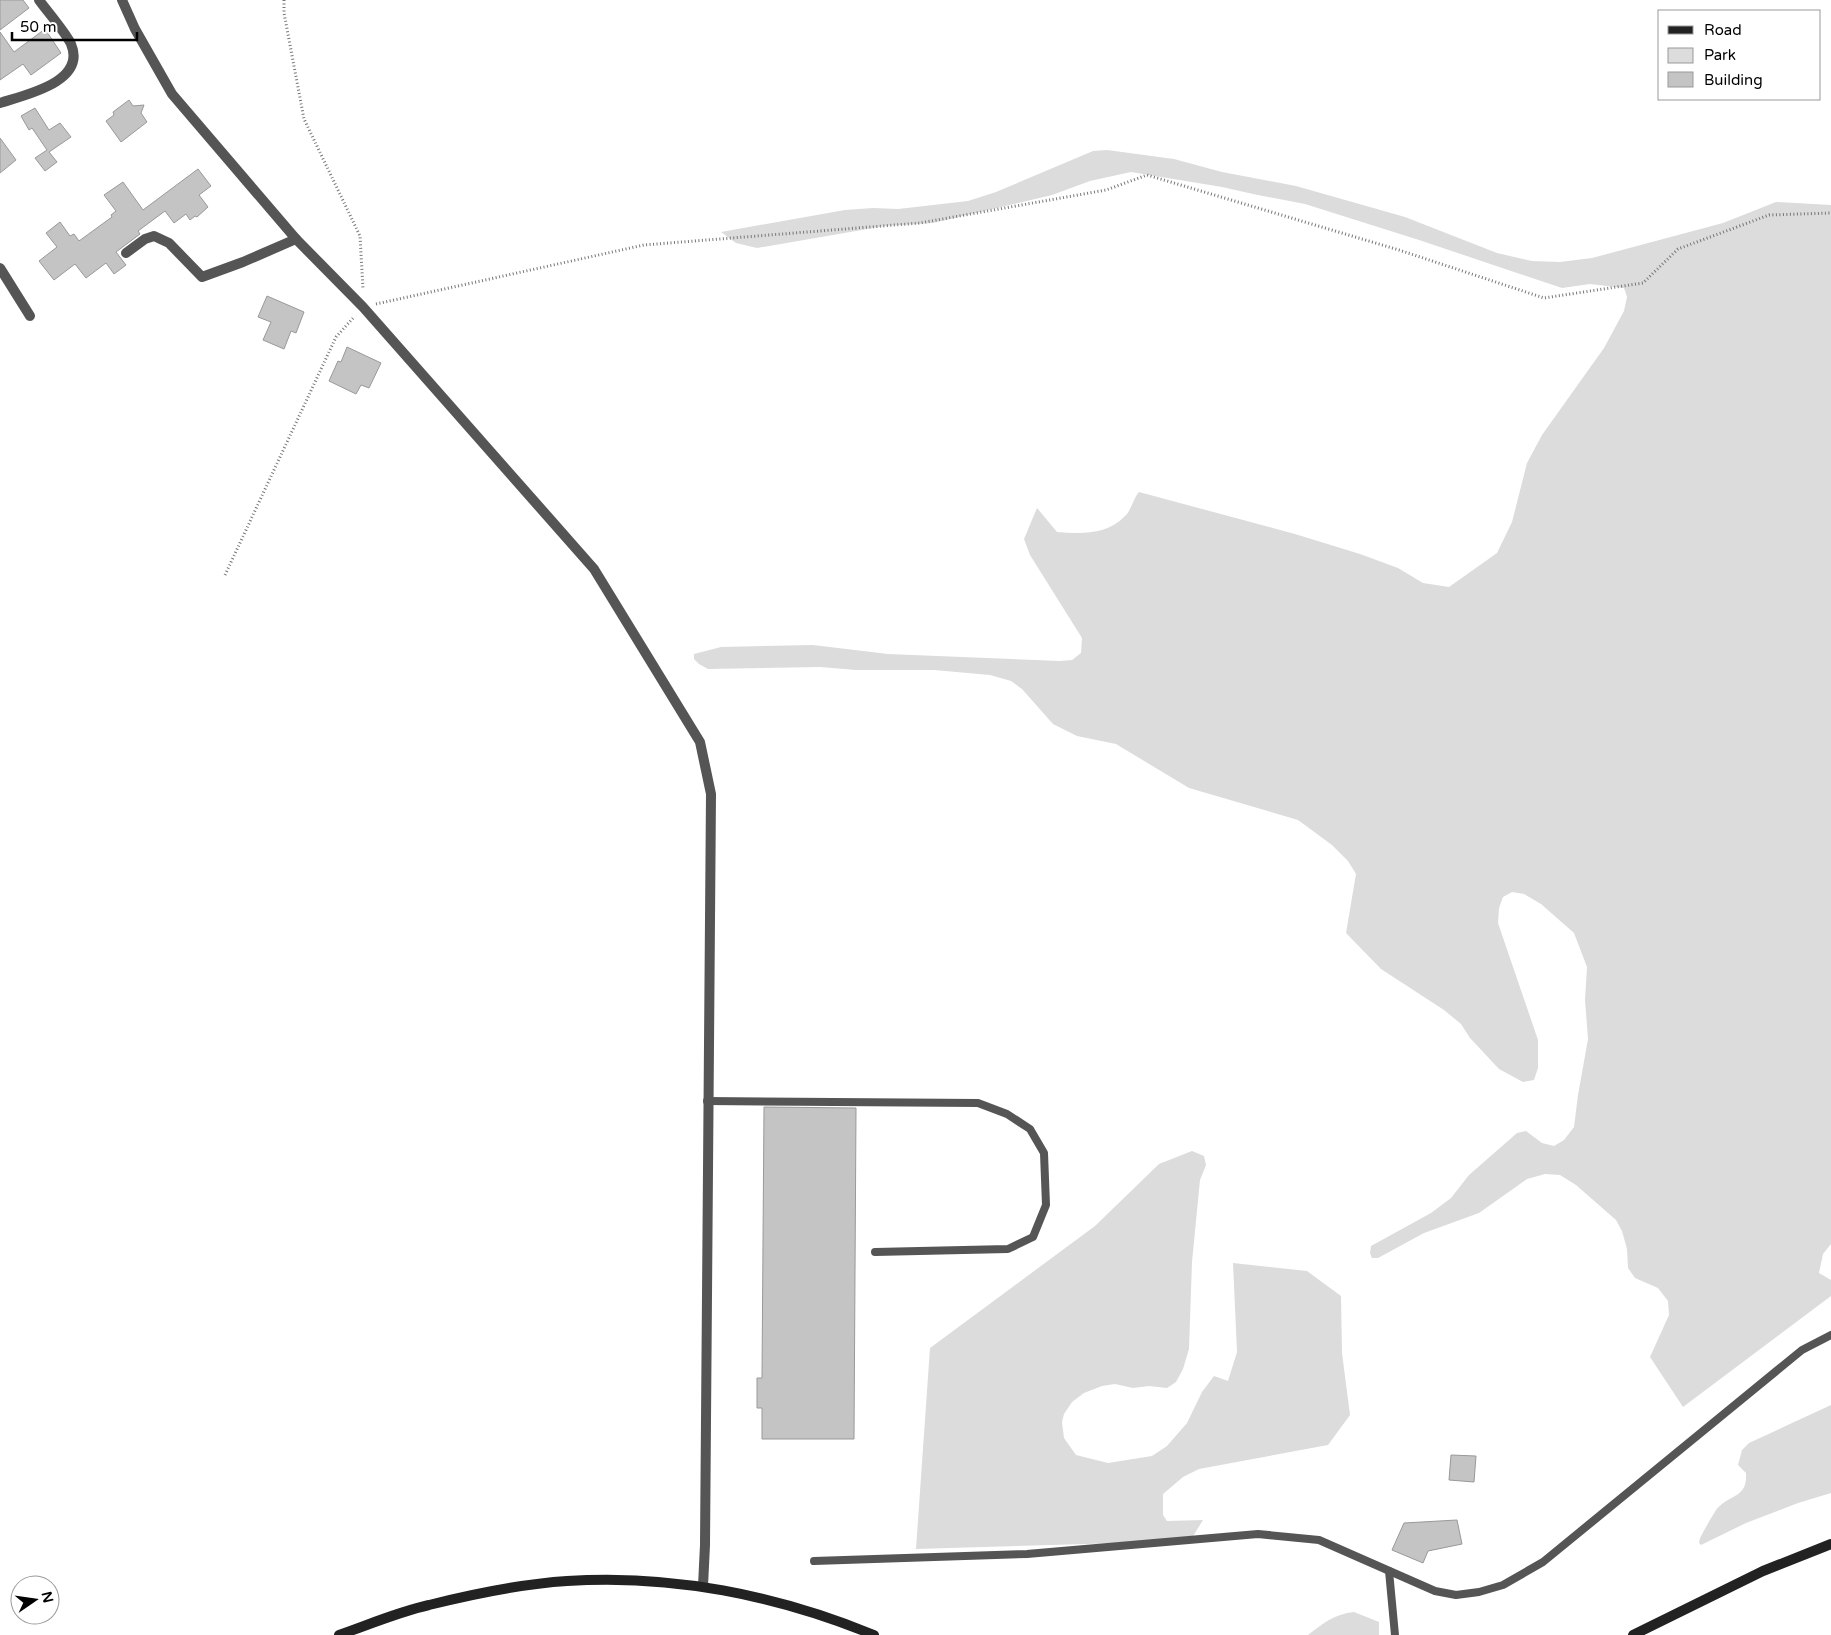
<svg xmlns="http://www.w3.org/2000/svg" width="1831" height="1635" viewBox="0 0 1831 1635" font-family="'Varela Round',sans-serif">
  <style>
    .green { fill: #dcdcdc }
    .building { fill: #c4c4c4; stroke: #999 }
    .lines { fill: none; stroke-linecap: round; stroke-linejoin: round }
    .path { stroke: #777; stroke-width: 3; stroke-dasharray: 1 2.5; stroke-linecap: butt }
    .service { stroke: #555; stroke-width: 8 }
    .minor { stroke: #555; stroke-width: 10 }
    .tertiary { stroke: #555; stroke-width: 10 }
    .secondary { stroke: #222; stroke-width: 10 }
  </style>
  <rect width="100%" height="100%" fill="#fff"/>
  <g class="green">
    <path d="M1107 150 1174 159 1222 172 1296 186 1405 217 1497 253 1532 261 1560 262 1592 258 1723 223 1776 202 1831 205V1244L1823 1254 1819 1273 1831 1280V1296L1683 1407 1650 1357 1669 1315 1668 1301 1658 1288 1635 1278 1628 1268 1627 1249 1622 1231 1616 1220 1576 1185 1560 1175 1545 1174 1527 1179 1479 1213 1424 1233 1378 1258H1372L1370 1253 1371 1246 1431 1213 1451 1198 1469 1175 1517 1133 1526 1131 1542 1143 1554 1146 1564 1140 1574 1127 1578 1095 1588 1039 1585 1000 1587 967 1574 933 1541 904 1524 894 1512 892 1503 897 1499 908 1498 923 1538 1040V1068L1534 1080 1523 1082 1499 1069 1470 1038 1461 1024 1444 1010 1381 969 1346 933 1356 874 1348 861 1332 845 1298 820 1189 788 1116 744 1077 736 1053 724 1022 689 1011 681 990 675 934 670H856L820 667 708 669 699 664 694 659V654L721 647 813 645 888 654 1060 661 1072 660 1081 653 1082 638 1030 555 1024 539 1037 508 1057 532C1081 534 1107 535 1125 516 1131 511 1133 499 1139 492L1295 534 1360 554 1398 568 1423 583 1449 587 1497 553 1512 522 1527 463 1542 435 1604 348 1624 311 1627 297 1624 288 1590 284 1562 288 1419 240 1305 204 1253 194 1222 187 1131 172 1090 181 1052 195 933 223 885 226 757 248 736 243 721 232 845 210 873 208 898 209 968 201 996 192 1093 151Z"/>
    <polygon points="1192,1151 1204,1156 1206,1165 1200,1180 1192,1262 1189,1349 1183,1369 1176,1382 1167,1388 1149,1386 1133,1388 1115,1384 1102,1386 1084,1393 1072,1402 1064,1414 1062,1422 1064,1438 1076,1455 1108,1463 1152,1456 1167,1446 1187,1423 1202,1392 1214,1376 1228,1381 1237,1352 1233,1263 1307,1271 1341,1296 1342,1353 1350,1415 1328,1445 1199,1469 1183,1477 1163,1494 1163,1515 1167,1521 1203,1520 1190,1541 916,1549 930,1348 1095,1226 1159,1164"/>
    <path d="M1831 1405V1493L1798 1503 1746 1523 1701 1545 1699 1543 1700 1538C1705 1529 1710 1519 1716 1510 1728 1494 1748 1499 1746 1473L1738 1465 1742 1450 1749 1443Z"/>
    <path d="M1354 1612 1379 1622V1635H1308C1323 1623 1335 1614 1354 1612Z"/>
  </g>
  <g class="building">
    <polygon points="0,0 23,0 29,8 0,30"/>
    <polygon points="45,29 61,53 31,75 23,64 0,80 0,32 14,52"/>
    <polygon points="129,100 133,106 144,105 141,113 147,122 121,142 106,121 114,115 113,112"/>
    <polygon points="35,108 49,130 60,123 71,137 49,152 57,162 45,171 35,158 47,150 32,128 29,130 21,116"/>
    <polygon points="0,138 16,160 0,173"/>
    <polygon points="198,169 211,186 199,195 208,207 197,217 195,216 190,220 186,214 174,223 165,211 138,231 140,234 116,252 126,265 114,274 106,263 86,278 75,264 54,280 39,261 57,247 46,233 60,222 70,236 74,234 79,241 112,217 111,215 116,211 104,195 123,182 143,210"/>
    <polygon points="267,296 304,312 296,333 291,331 284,349 263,340 271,322 258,317"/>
    <polygon points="347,347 381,363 369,388 361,385 356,394 329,381 338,361 341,362"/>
    <polygon points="764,1107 856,1108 854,1439 762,1439 762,1408 757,1408 757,1378 762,1378"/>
    <polygon points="1451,1455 1476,1456 1474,1482 1449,1480"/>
    <polygon points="1457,1520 1462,1544 1428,1551 1423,1563 1392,1550 1404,1523"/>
  </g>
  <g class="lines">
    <g class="path">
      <polyline points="284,0 284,13 304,119 360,236 363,289"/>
      <polyline points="376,304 644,245 920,223 1106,190 1147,175 1399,250 1544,298 1643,283 1678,249 1769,215 1831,213"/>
      <polyline points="225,575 336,337 354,317"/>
    </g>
    <g class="service">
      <polyline points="707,1101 978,1103 1007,1114 1030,1129 1044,1153 1046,1205 1033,1237 1008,1249 875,1252"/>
      <polyline points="814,1561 1027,1554 1258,1534 1319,1540 1435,1591 1456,1595 1479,1592 1503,1585 1543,1562 1802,1350 1831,1335"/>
      <polyline points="1389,1571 1395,1635"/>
    </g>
    <g class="minor">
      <path d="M0 103C25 95 87 82 71 44 66 33 47 11 39 0"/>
      <polyline points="126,253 145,239 154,236 169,243 202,277 243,262 296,239"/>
      <polyline points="0,268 30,316"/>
    </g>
    <polyline class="tertiary" points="122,0 135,29 172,94 296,239 363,307 594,569 700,742 711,794 705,1545 703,1586"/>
    <g class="secondary">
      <path d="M339 1635C368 1625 398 1612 429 1605 473 1594 521 1584 567 1581 671 1574 777 1595 874 1635"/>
      <polyline points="1633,1635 1763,1571 1831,1544"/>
    </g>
  </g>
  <rect x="1658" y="10" width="162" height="90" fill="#ffffff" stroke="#999999"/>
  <rect x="1668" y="26" width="25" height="8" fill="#222222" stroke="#999999"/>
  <text x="1704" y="35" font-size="15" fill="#000000">Road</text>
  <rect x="1668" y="48" width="25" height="15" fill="#dcdcdc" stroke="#999999"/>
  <text x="1704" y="60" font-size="15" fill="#000000">Park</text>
  <rect x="1668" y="72" width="25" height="15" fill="#c4c4c4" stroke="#999999"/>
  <text x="1704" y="85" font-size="15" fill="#000000">Building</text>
  <g transform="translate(35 1600) rotate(77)"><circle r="24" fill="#ffffff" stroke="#999999"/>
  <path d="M0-4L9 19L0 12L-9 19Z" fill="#000000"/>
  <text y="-8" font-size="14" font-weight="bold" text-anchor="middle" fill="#000000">N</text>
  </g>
  <path d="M12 32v8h125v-8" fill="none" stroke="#000000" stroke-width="2.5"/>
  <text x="20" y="32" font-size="15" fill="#000000" stroke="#ffffff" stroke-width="4" paint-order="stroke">50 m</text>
</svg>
